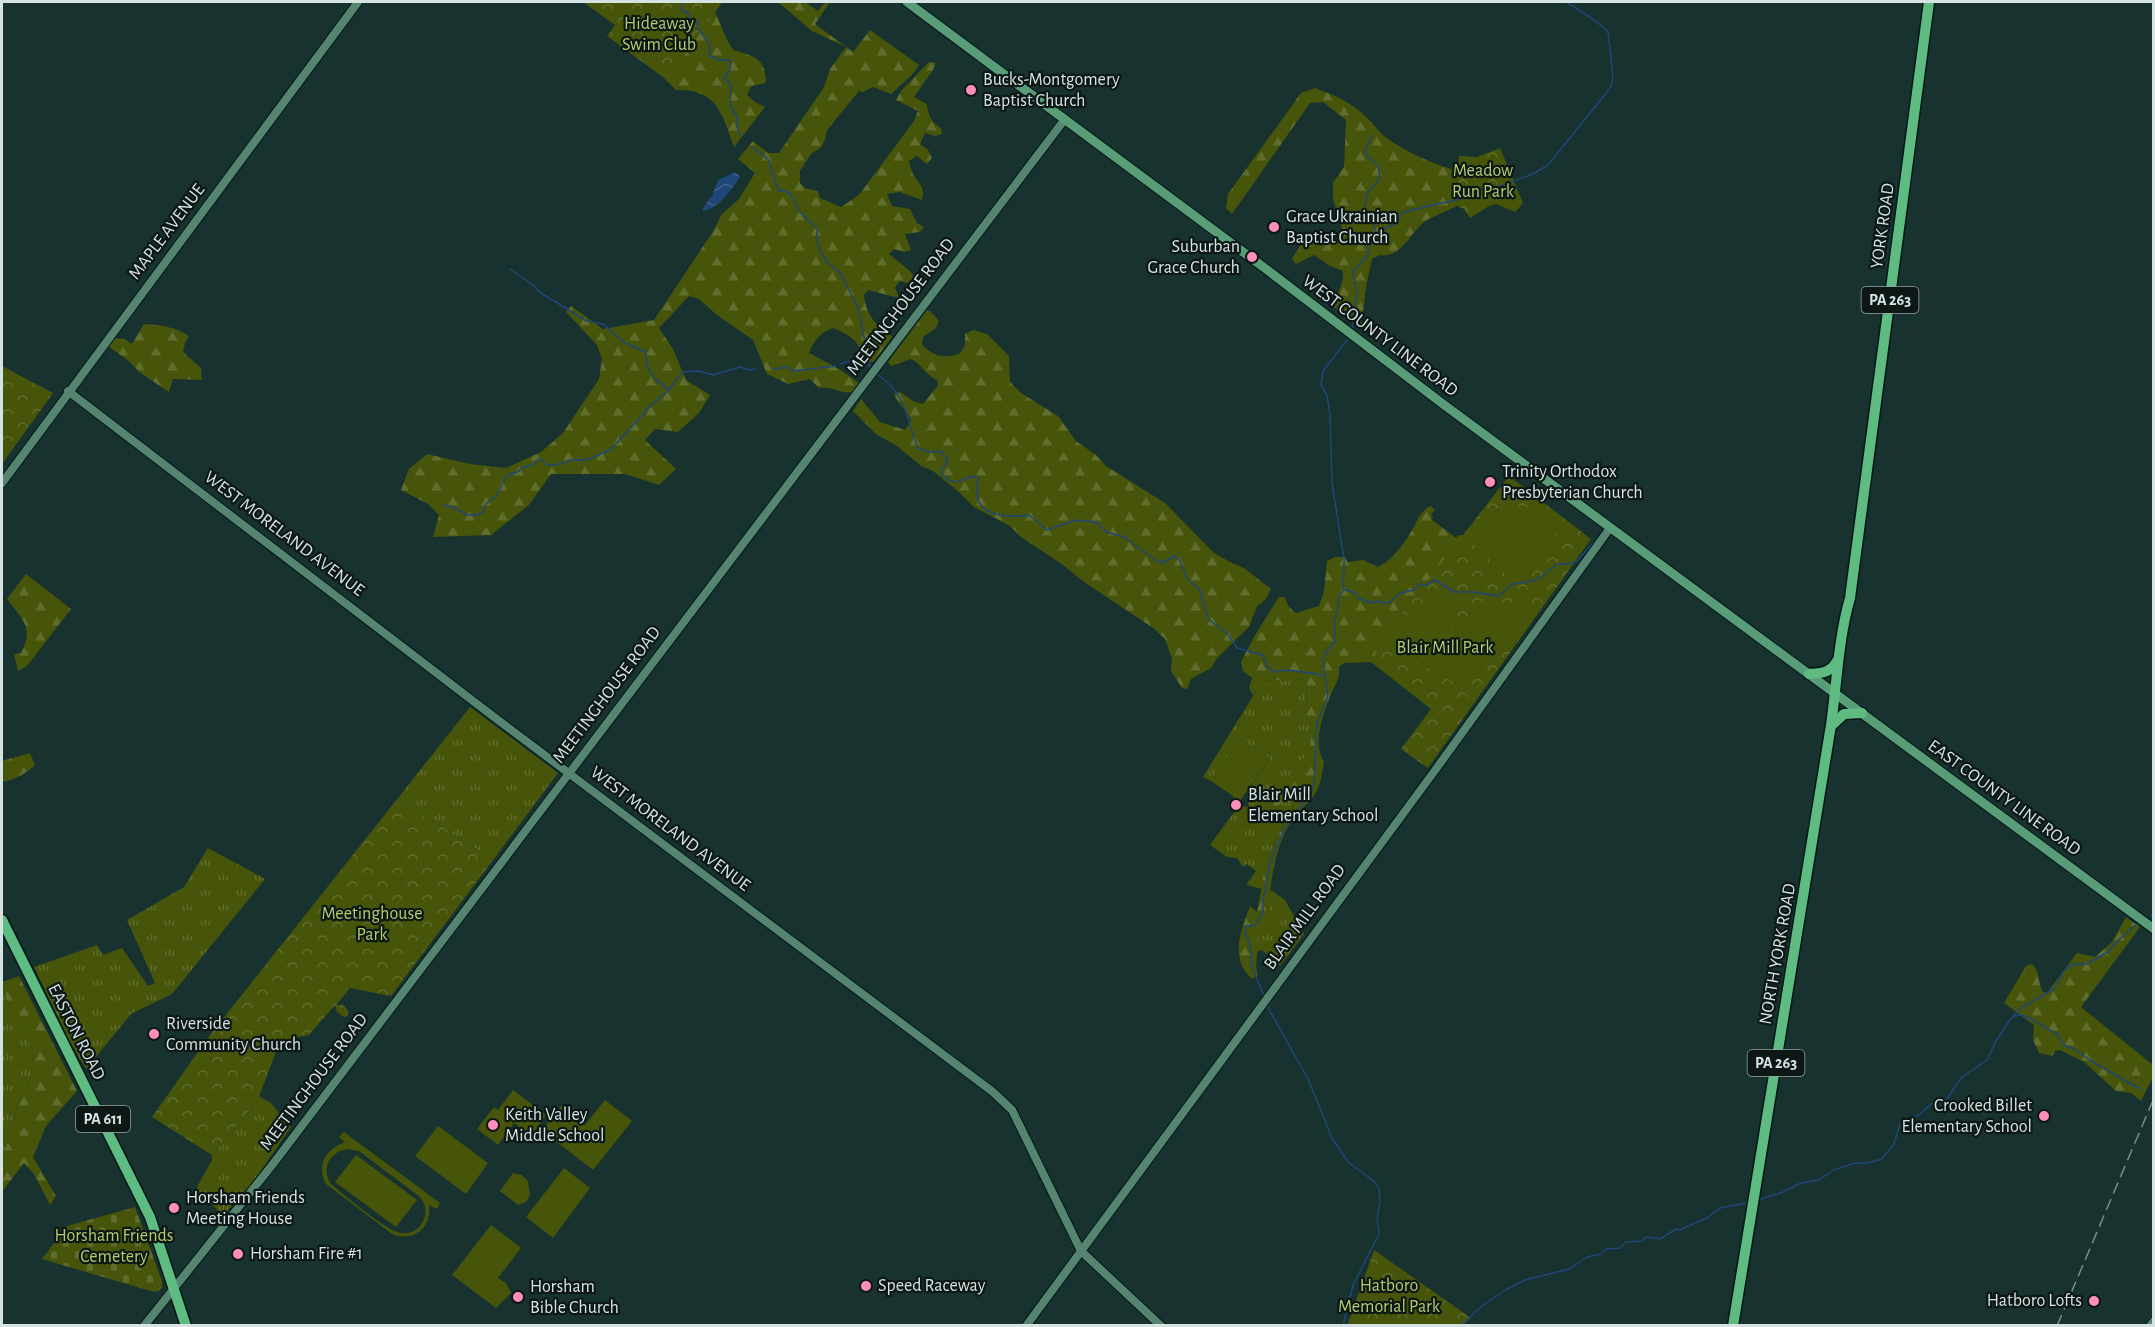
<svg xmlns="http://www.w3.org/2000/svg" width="2155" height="1327" viewBox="0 0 2155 1327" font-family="'Alegreya Sans',sans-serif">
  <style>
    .grass { fill: url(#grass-tufts) }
    .forest { fill: url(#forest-firs) }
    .cemetery { fill: url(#cemetery-stones) }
    .park { fill: url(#park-crowns) }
    .pitch { fill: #46550a; fill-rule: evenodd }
    .water { fill: url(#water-waves) }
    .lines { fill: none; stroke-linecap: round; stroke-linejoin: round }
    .stream { stroke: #1f4779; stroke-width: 1.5 }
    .secondary-casing { stroke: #001917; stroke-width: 10 }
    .primary-casing { stroke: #001917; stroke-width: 11 }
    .highway-casing { stroke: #001917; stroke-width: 13 }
    .secondary { stroke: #558471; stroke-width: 8 }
    .primary { stroke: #599c78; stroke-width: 9 }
    .highway { stroke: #5ebb81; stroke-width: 10 }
    .rail { stroke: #798e8c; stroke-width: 1.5; stroke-dasharray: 12 6; stroke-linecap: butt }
    .poi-dot { fill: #ff8eba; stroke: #0c1716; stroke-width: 2 }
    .labels { text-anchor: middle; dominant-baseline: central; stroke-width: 4.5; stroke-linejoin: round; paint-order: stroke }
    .shield { fill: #0c1716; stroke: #99a6a5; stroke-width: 1.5 }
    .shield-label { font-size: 16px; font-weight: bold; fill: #d5e4e2 }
    .park-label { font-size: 18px; fill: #b5cd6c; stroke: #0c1716 }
    .poi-label { font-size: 18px; fill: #d5e4e2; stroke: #0c1716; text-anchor: start }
    .street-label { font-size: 18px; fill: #d5e4e2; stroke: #0c1716 }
  </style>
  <defs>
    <pattern id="grass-tufts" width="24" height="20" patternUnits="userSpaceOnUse" patternTransform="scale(1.5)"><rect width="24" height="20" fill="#46550a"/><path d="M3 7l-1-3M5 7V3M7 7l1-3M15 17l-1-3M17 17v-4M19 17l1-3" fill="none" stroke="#606d2d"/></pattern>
    <pattern id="forest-firs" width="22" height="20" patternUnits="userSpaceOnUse" patternTransform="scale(1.5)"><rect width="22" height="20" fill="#46550a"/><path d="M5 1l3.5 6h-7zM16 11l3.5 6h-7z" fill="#606d2d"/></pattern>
    <pattern id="cemetery-stones" width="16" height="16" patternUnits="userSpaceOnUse" patternTransform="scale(1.5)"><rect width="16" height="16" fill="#46550a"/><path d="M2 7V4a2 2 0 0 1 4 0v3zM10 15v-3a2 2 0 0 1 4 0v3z" fill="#606d2d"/></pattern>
    <pattern id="park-crowns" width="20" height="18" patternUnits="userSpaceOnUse" patternTransform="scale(1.5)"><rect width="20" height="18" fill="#46550a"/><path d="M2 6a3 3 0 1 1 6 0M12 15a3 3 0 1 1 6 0" fill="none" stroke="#606d2d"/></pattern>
    <pattern id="water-waves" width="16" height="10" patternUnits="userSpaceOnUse" patternTransform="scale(1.5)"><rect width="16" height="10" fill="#1f4779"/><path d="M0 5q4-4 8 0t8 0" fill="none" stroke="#3f618c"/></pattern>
  </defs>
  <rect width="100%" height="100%" fill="#17322f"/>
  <g class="grass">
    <path d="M1298 678 1307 682 1306 708 1307 718 1311 724 1310 751 1269 803 1277 811 1280 800 1288 794 1293 796 1294 803 1267 859 1262 889 1246 885 1256 871 1247 864 1243 867 1237 858 1227 857 1210 845 1235 811 1228 806 1234 797 1240 801 1239 806 1249 807 1247 792 1270 759 1241 739 1211 781 1203 777 1261 683C1273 677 1286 683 1298 678Z"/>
    <polygon points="470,707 558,773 493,860 398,798"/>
    <polygon points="208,848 265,879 172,994 131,1014 86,1069 71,1044 34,967 97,945 103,955 122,948 148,986 155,983 127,920 184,887"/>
    <polygon points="1271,890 1285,900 1304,934 1280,966 1262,950 1257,952 1259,931 1269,910 1268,900"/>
    <polygon points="2,990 4,990 11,1012 34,1052 32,1069 27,1087 18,1104 9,1141 2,1154"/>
    <polygon points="259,1096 271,1103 291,1127 251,1185 220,1219 217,1209 197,1193 197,1187 212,1160 212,1155 257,1102"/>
  </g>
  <g class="forest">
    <path d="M722 2 715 12C721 25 725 37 733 50 754 57 765 56 766 83L751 86 747 95 755 102 765 107 734 147C722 113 717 89 676 90L662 76 688 40Z"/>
    <path d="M778 2H805L818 11 825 2H830L815 24 853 52 870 30 919 65 912 75 891 94 873 87 863 92 859 91 827 130 825 140 821 147 811 154 800 171V183L805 188 818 191 820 198 841 207 859 195 914 121 918 111 896 100 901 91 929 62 936 63 933 70 914 97 927 104C928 115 931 122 941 128L942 134 935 136 925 133 920 144 928 150 932 158 927 164 917 156 909 161C910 166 912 172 914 176 921 186 925 188 922 200L900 192 887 194 892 206 910 209 917 223 924 227 920 232 905 234 911 250 904 252 894 249 889 254 910 271 919 283 914 285 900 281 895 287 899 298 868 290 864 295C865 307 870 319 880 327 885 331 888 331 892 337L874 361 867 363C857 341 856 338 833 328 820 332 814 341 809 353L839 369 859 383 852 392C839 394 835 386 819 388L810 379 788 384 767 374 753 340 717 315 699 299 689 296 659 328 673 349 686 380 710 395 699 413 678 432 655 429 645 440 676 469 659 485 625 474H551L529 505 491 535 433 537 439 515 428 504 401 490 409 469 427 454 470 464 506 468 541 452 563 433 599 379 602 359 597 345 566 312 571 306 603 329 654 320 712 233 722 214 739 199 755 173 738 159 753 141 768 153H779L824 87 830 69 846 47 812 31Z"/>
    <path d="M1315 88C1334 95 1353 103 1367 118 1373 123 1377 130 1383 135 1401 150 1435 165 1458 171L1457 206C1447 211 1436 215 1427 220 1411 230 1402 259 1380 255L1372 259 1366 287 1361 328 1330 304C1338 294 1344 284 1343 271L1330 266 1314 255 1296 264 1292 259 1303 241 1312 236 1323 243 1337 241 1344 236 1333 199V183L1344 167 1346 120 1323 102 1310 103 1232 214 1226 208 1228 194 1301 93Z"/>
    <path d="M927 310 931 312 939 321 936 328 923 337 922 345C934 356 943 359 959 354L965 346V334L973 330 987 334 1009 356 1010 382 1021 393 1058 416 1076 441 1096 455 1106 466 1165 503 1214 553 1230 562 1244 568 1271 589 1266 599 1257 606 1249 627 1217 658 1211 668 1191 679 1187 689 1182 688 1171 671 1172 659 1165 639 1153 628 1084 582 1063 565 1021 537 1010 526 974 507 960 493 933 471 921 466 897 446 876 434 853 411 861 399 880 422 905 430 911 421C908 410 897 404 894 394L900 392 913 401 923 404 938 385 937 380C923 373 922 364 911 359L891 366 888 362Z"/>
    <path d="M144 324C160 325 176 327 189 336L185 343 183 352 201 368 202 380 173 379 169 392 139 372 130 362 108 346 114 338 125 339 132 344Z"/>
    <path d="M1431 506 1435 510 1431 515 1433 517 1431 519 1456 538 1459 535H1463L1435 712 1371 662 1344 663 1339 667C1340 679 1336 683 1331 694 1323 714 1312 743 1324 762 1322 773 1321 785 1315 794 1309 803 1299 810 1293 819 1274 845 1269 887 1269 918L1259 932 1256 967 1258 976 1252 979C1229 958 1241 931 1250 906L1257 912 1267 859 1294 804 1293 796 1288 794C1280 801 1278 810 1270 817L1267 816 1266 812 1269 803 1310 750 1311 724 1307 718 1306 708 1307 682 1299 678C1275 687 1271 668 1253 695L1249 688 1252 678 1243 671 1241 662 1255 635 1279 597H1284L1289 607 1296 613 1319 606 1324 591 1327 561 1335 557H1345L1348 562 1363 560 1378 567C1392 560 1403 545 1411 532 1417 523 1420 510 1431 506Z"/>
    <path d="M26 574 71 609 27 666 18 671 14 654 21 653C35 628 22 619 7 599Z"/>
    <path d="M30 753 35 765C25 774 15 780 2 782V761Z"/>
    <path d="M2126 917 2140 927 2081 1007 2153 1065V1077L2141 1101 2131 1093 2116 1091 2084 1062 2060 1050 2055 1051 2052 1056 2039 1053 2033 1040 2034 1025 2004 1003 2026 966 2032 964C2041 974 2037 981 2043 992L2047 993 2077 953 2095 957 2112 942Z"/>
    <polygon points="19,976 77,1091 46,1126 33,1157 56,1196 50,1205 34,1174 24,1163 2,1192 2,1154 9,1141 18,1104 27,1087 32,1069 34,1052 11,1012 4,991 2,990 2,982"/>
  </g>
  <polygon class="cemetery" points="135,1207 162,1281 162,1287 159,1291 154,1292 42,1259 67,1226"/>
  <g class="park">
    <polygon points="583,2 722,2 667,80 607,36 615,25"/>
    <polygon points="1500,148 1523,203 1515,212 1496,204 1489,206 1470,218 1464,209 1457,206 1459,156 1477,157"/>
    <polygon points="2,366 53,393 2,464"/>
    <polygon points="1509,476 1591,539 1428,768 1401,749 1431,709 1377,666 1375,648"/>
    <polygon points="398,798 493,860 391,996 350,988 336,1005 344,1005 348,1011 348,1016 344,1017 337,1012 335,1005 309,1035 293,1038 279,1044 257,1102 212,1155 152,1117 210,1035"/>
    <polygon points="1374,1250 1471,1318 1463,1325 1347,1326"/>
  </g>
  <g class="pitch">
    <polygon points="1505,505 1529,508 1561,528 1521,579 1513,580 1464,536 1481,517"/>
    <path d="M1447 590C1458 603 1461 617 1450 632L1446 629 1422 656 1415 657 1385 634 1397 621 1412 612 1430 618 1424 614V610Z"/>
    <polygon points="1496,601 1514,604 1529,612 1506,648 1496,649 1463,623 1475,609"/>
    <polygon points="1456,640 1471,640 1486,647 1466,684 1460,686 1423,665 1435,648"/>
    <polygon points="1241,739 1270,759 1240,801 1211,781"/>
    <polygon points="513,1090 546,1115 531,1136 514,1123 498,1145 477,1129 494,1107 498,1110"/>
    <polygon points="605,1100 632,1121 593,1170 544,1132 543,1129 561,1106 575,1111 584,1126"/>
    <polygon points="438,1126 488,1163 466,1194 415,1156"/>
    <path d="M344 1132 440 1203 437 1209 429 1205C432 1227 414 1243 392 1234L326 1184C316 1165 326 1149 345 1142L339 1137ZM347 1149 359 1151 420 1197C426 1205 428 1214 422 1223 417 1232 407 1235 397 1232 385 1229 343 1194 331 1184 321 1169 329 1152 347 1149Z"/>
    <polygon points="356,1155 417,1200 396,1227 335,1182"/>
    <polygon points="564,1168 590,1188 553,1238 526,1217"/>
    <polygon points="513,1173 522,1175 528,1181 530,1195 526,1202 518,1205 500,1191"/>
    <polygon points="491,1225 521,1248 498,1278 506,1283 511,1293 496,1308 452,1275"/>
  </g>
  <path class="water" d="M736 172 740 177C732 189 718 209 703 211L702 209 712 196 718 180Z"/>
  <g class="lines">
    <g class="stream">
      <path d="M682 2 681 10 688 13 690 20 698 21V29L709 43 710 56 719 60H727L730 61V70L724 79C735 86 731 89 730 100 729 106 734 113 738 118L736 122 740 136"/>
      <polyline points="752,147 768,159 779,191 785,191 790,194 799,211 817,229 817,240 821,252 827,262 840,273 858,307 870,367"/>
      <path d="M1376 234 1381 236 1383 229 1395 224 1403 212 1460 199 1482 189H1492L1533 174 1548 165 1611 87 1613 75 1608 32C1598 21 1579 10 1566 2"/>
      <path d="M510 269 533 285 541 293 587 321 603 324 625 343 646 352C647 357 646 363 648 367 650 375 662 386 669 389"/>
      <path d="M1352 328 1357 291 1352 273 1368 254 1372 239 1376 234C1375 223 1371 223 1363 216L1368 192 1378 181 1380 176 1378 166 1367 156 1365 150 1372 135"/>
      <polyline points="841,364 857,358 863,365 870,365"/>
      <polyline points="774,369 787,367 792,371 836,366"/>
      <path d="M877 374C908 396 905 416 918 448L928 452 941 451 948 461 942 469V474C954 489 962 478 976 476L978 478C977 486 975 495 979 502 987 518 1015 517 1029 515L1047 530 1076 520 1095 522 1100 525 1106 532 1124 537 1157 561 1162 563 1175 556 1179 559 1187 578 1200 590 1208 619 1228 634 1237 648 1263 655 1267 667 1275 672 1289 670 1323 675"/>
      <polyline points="444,505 453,507 467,515 477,515 483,512 486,504 496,496 507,476 519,471 521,468 533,465 539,459 548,465 561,464 570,460 586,460 610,450 641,417 650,406 667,392 683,372 698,371 713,375 740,367 750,370 755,369"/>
      <polyline points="1345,590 1356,593 1358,598 1371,603 1376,601 1389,603 1400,593 1414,590 1419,584 1426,585 1435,580 1454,592 1475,592 1498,596 1513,584 1532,581 1541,577 1557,564 1569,564 1577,561 1593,543"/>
      <polyline points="2151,916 2154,912"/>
      <path d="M1264 996 1252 967 1250 945 1245 933 1246 926H1253L1256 924 1263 912V901L1270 864 1274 852 1289 820 1311 793 1314 783 1317 723 1328 696 1323 661 1325 654 1335 641V620L1340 595 1344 590C1342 579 1345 570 1344 559L1332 483 1330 415 1327 395 1321 385 1323 371 1347 340"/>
      <polyline points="1266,1004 1308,1079 1332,1138 1348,1162 1375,1182 1379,1189 1380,1200 1377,1219 1379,1234 1353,1285 1343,1326"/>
      <polyline points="2014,1016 2021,1015 2031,1019 2057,1034 2064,1045 2074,1049 2091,1061 2140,1089"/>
      <polyline points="1758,1200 1783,1192 1801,1183 1819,1180 1834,1170 1855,1163 1868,1163 1882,1159 1894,1144 1900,1124 1920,1114 1931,1104 1946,1100 1962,1077 1987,1060 1996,1041 2009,1021 2021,1008 2055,988 2063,972 2068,967 2076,964 2087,964 2108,952 2116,942 2136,925"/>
      <polyline points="1460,1326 1483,1305 1507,1289 1525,1280 1569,1269 1587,1257 1601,1254 1606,1249 1620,1248 1626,1242 1642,1241 1646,1237 1660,1239 1676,1229 1679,1230 1707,1218 1720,1208 1747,1203"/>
    </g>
    <g class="secondary-casing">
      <g id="secondary">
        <polyline points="68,391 494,717 993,1092 1012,1110 1081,1251 1161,1326"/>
        <polyline points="2,483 358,2"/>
        <polyline points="144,1326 273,1164 1065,119"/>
        <polyline points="1026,1326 1436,769 1610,528"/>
        <polyline points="2150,1326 2154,1321"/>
      </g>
    </g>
    <g class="primary-casing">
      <polyline id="primary" points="907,2 1270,272 1443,404 2154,929"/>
    </g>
    <g class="highway-casing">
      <g id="highway">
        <path d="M1809 674C1821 673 1831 673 1837 661"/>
        <polyline points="1832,725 1844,714 1862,713"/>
        <polyline points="2,920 150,1217 186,1326"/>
        <path d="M1733 1326 1831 725C1837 683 1838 640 1850 598L1929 2"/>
      </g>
    </g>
    <use href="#secondary" class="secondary"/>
    <use href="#primary" class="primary"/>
    <use href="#highway" class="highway"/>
    <polyline class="rail" points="2057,1326 2154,1098"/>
  </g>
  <g class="poi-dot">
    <circle cx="971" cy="90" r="6"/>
    <circle cx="1274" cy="227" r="6"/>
    <circle cx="1252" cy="257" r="6"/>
    <circle cx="1490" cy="482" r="6"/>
    <circle cx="1236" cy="805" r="6"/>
    <circle cx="154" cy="1034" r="6"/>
    <circle cx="2044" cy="1116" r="6"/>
    <circle cx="493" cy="1125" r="6"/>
    <circle cx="174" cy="1208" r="6"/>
    <circle cx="238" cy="1254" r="6"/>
    <circle cx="866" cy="1286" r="6"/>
    <circle cx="518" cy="1297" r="6"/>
    <circle cx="2094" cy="1301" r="6"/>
  </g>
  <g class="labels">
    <g class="shield">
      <rect x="1861.5" y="287" width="57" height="26" rx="4.5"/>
      <rect x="1747.5" y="1050" width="57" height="26" rx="4.5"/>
      <rect x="76" y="1106" width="54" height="26" rx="4.5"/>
    </g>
    <g class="shield-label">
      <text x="1890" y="300">PA 263</text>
      <text x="1776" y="1063">PA 263</text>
      <text x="103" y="1119">PA 611</text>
    </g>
    <g class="park-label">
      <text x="659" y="24">Hideaway<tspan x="659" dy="21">Swim Club</tspan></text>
      <text x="1483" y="171">Meadow<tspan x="1483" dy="21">Run Park</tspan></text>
      <text x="1445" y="648">Blair Mill Park</text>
      <text x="372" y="914">Meetinghouse<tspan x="372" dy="21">Park</tspan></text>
      <text x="114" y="1236">Horsham Friends<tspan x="114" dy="21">Cemetery</tspan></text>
      <text x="1389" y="1286">Hatboro<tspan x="1389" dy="21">Memorial Park</tspan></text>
    </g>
    <g class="poi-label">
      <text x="983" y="80">Bucks-Montgomery<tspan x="983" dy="21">Baptist Church</tspan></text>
      <text x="1286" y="217">Grace Ukrainian<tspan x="1286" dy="21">Baptist Church</tspan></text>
      <text x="1240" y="247" text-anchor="end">Suburban<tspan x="1240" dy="21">Grace Church</tspan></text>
      <text x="1502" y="472">Trinity Orthodox<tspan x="1502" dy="21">Presbyterian Church</tspan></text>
      <text x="1248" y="795">Blair Mill<tspan x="1248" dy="21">Elementary School</tspan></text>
      <text x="166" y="1024">Riverside<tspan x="166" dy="21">Community Church</tspan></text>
      <text x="2032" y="1106" text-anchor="end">Crooked Billet<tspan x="2032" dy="21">Elementary School</tspan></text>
      <text x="505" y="1115">Keith Valley<tspan x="505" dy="21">Middle School</tspan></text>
      <text x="186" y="1198">Horsham Friends<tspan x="186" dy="21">Meeting House</tspan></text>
      <text x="250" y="1254">Horsham Fire #1</text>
      <text x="878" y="1286">Speed Raceway</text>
      <text x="530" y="1287">Horsham<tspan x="530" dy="21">Bible Church</tspan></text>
      <text x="2082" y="1301" text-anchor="end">Hatboro Lofts</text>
    </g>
    <g class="street-label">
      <text transform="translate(1883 226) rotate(-82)">YORK ROAD</text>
      <text transform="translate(167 232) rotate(-53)">MAPLE AVENUE</text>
      <text transform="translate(901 307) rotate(-53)">MEETINGHOUSE ROAD</text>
      <text transform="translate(1380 336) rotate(37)">WEST COUNTY LINE ROAD</text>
      <text transform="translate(284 534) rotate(37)">WEST MORELAND AVENUE</text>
      <text transform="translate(607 695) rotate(-53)">MEETINGHOUSE ROAD</text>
      <text transform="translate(2004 798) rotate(36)">EAST COUNTY LINE ROAD</text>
      <text transform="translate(670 829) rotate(37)">WEST MORELAND AVENUE</text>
      <text transform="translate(1305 917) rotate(-54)">BLAIR MILL ROAD</text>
      <text transform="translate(1778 954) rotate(-80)">NORTH YORK ROAD</text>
      <text transform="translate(76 1032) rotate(63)">EASTON ROAD</text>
      <text transform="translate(314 1082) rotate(-53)">MEETINGHOUSE ROAD</text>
    </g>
  </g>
  <rect width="2155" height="1327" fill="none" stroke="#d5e4e2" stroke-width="6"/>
</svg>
